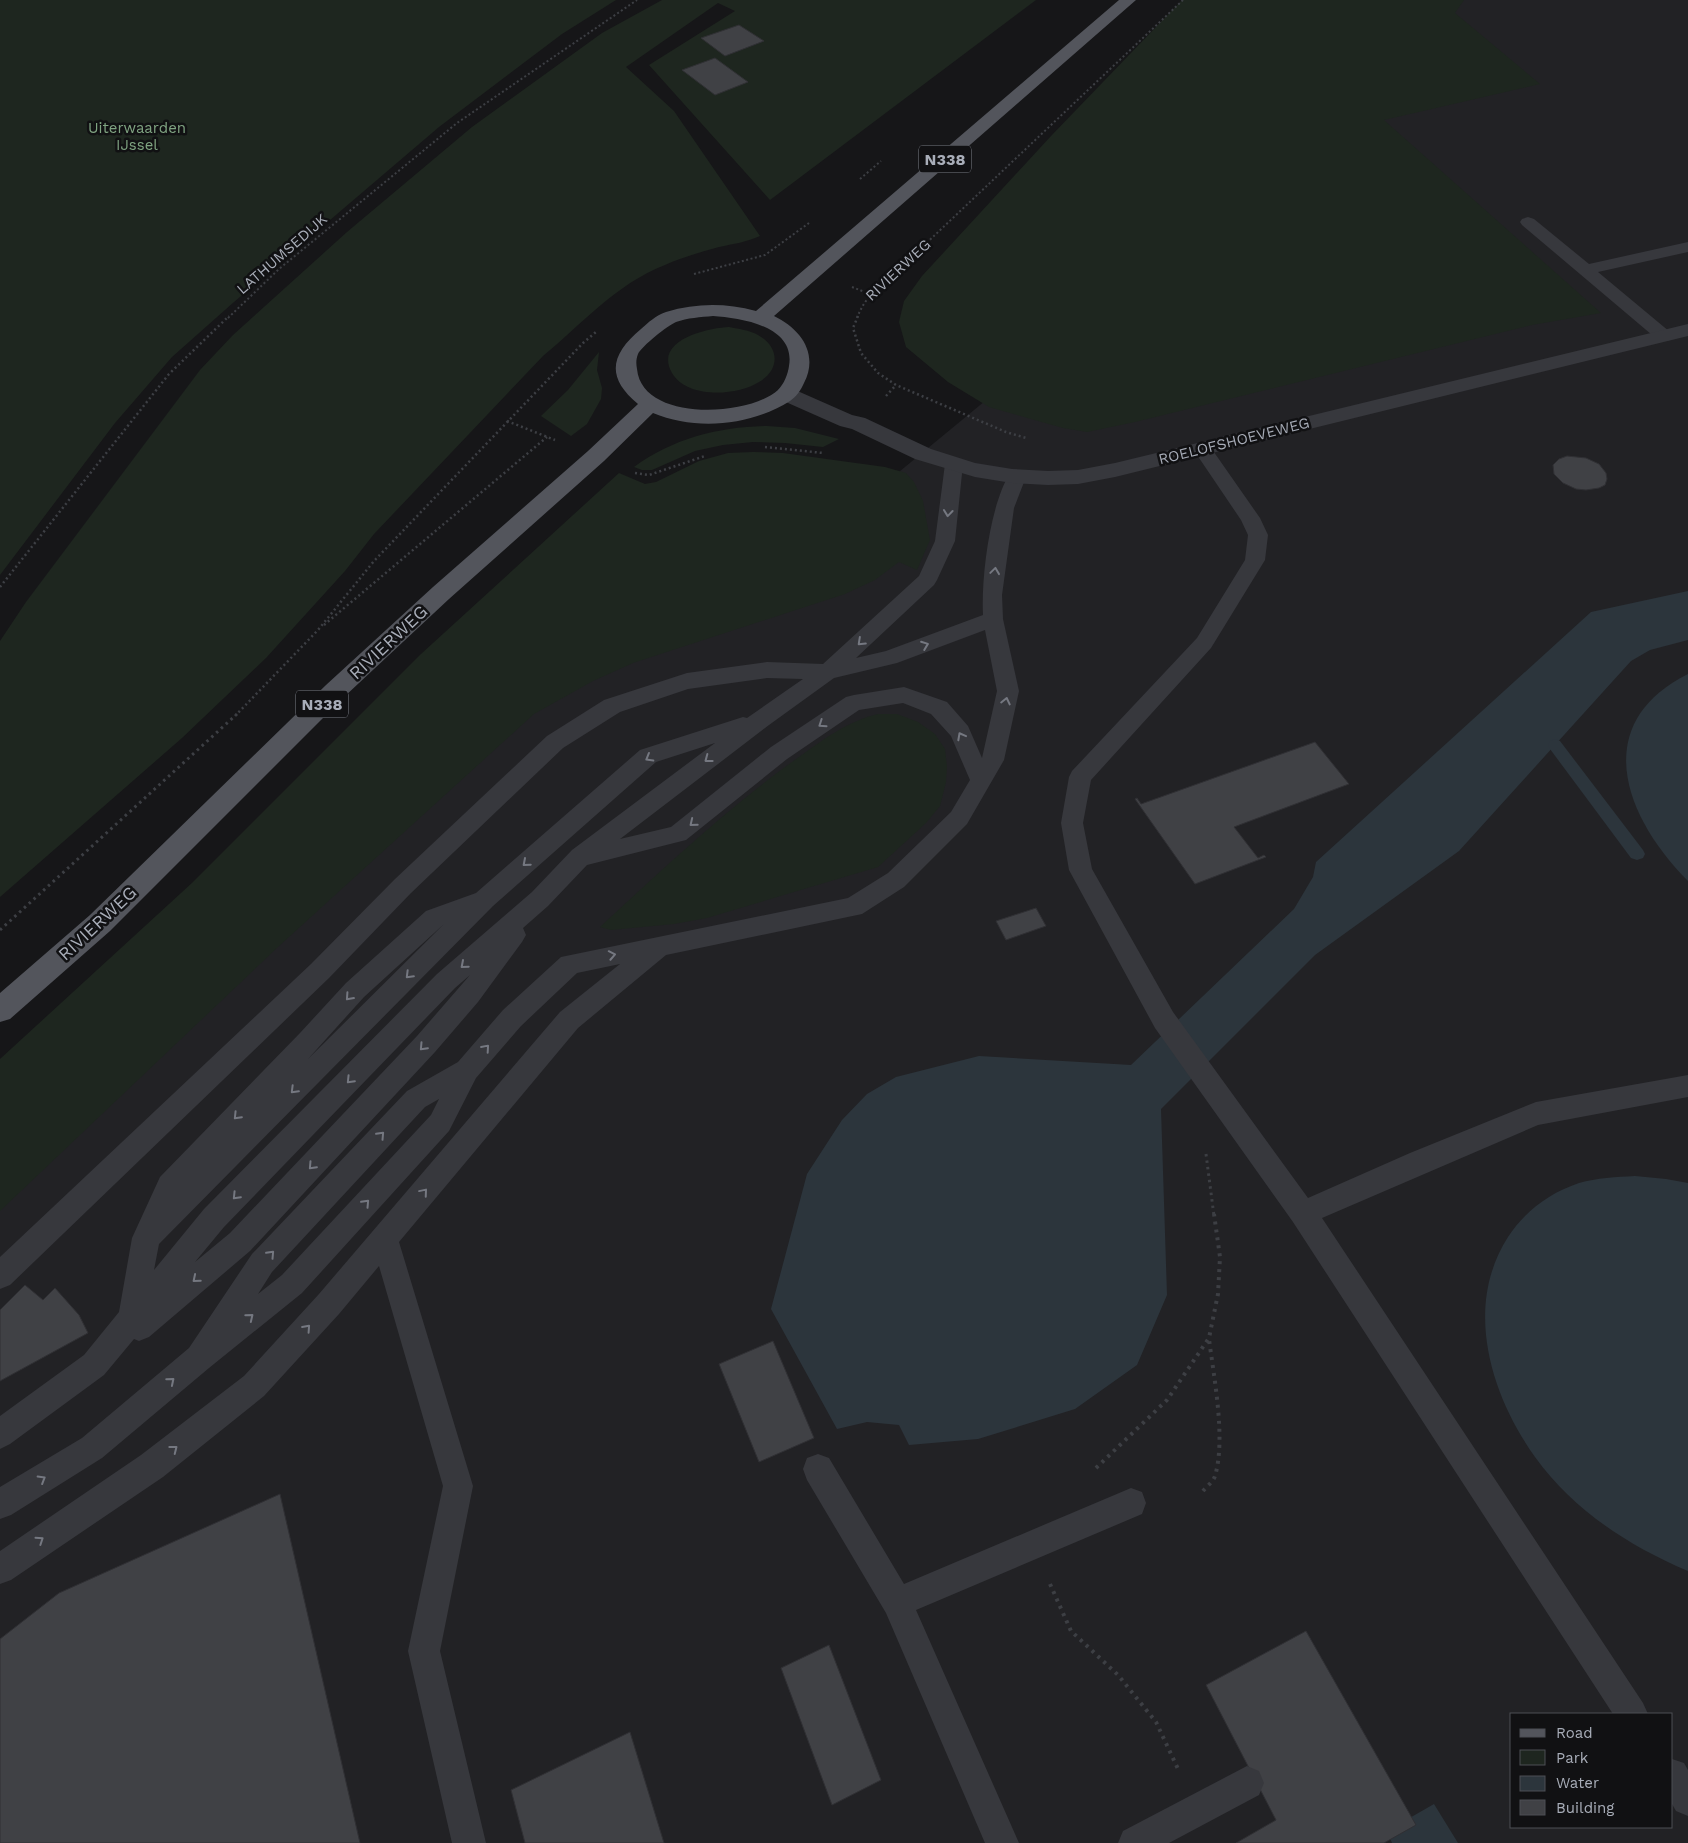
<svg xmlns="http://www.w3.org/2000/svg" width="1688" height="1843" viewBox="0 0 1688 1843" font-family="'Work Sans',sans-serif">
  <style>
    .built { fill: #222225; fill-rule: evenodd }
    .green { fill: #1e261f }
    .water { fill: #2c353c }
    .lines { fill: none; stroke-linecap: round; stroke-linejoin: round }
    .stream { fill: #2c353c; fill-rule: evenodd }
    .building { fill: #404145; stroke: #303034 }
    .path-far3 { stroke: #3d3f44; stroke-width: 2; stroke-dasharray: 2 2.5; stroke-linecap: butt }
    .path-far2 { stroke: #3d3f44; stroke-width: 2.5; stroke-dasharray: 2 3; stroke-linecap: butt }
    .path-far1 { stroke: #3d3f44; stroke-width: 3; stroke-dasharray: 2.5 4; stroke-linecap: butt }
    .path { stroke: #3d3f44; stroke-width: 4; stroke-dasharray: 3 5; stroke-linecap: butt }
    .lane { fill: #37383d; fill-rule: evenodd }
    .street { fill: #37383d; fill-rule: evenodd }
    .primary { fill: #53555c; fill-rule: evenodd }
    .oneway { stroke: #757881 }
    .labels { text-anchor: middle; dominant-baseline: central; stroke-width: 5; stroke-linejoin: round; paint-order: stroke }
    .far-park-label { font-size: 15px; fill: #7fa381; stroke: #111113 }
    .far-street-label { font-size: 15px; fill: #a8adb8; stroke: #111113 }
    .shield { fill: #111113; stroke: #7b7e86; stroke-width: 1 }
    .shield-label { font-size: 16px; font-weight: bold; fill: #a8adb8 }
    .street-label { font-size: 18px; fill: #a8adb8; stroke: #111113 }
  </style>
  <rect width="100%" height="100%" fill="#161618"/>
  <path class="built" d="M1351 0H1688V1843H0V1178L545 679 848 514 1065 335ZM1512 1714H1672V1827H1512Z"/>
  <g class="green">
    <polygon points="0,0 616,0 562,34 439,127 234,302 172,357 115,423 0,575"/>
    <path d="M662 0H1036L770 200 649 65 735 11 718 3 626 67 674 111 760 236C747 242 733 244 719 247 701 252 683 257 665 265 616 284 583 323 543 356L374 534 345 571 266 658 182 738 0 897V641L26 602 200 370 233 335 347 232 472 127 602 33Z"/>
    <polygon points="1182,0 1464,0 1455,13 1540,84 1384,120 1601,313 1532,325 1135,422 1087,432 1063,428 989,407 948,382 906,347 899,322 904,301 922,276 1051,136"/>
    <path d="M729 327C739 329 749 330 758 335 780 347 780 370 759 382 737 396 687 399 672 373 653 340 708 328 729 327Z"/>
    <polygon points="599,352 597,370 602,388 601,399 587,424 571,436 541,416 568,390"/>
    <path d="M767 426 795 428 839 439 823 447 785 443 753 442 723 445 695 451 652 470H642L634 467C674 438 719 427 767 426Z"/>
    <polygon points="753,452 783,453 885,467 906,473 914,482 923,501 930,540 917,570 899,562 875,580 845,594 633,663 593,681 534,714 278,947 0,1211 0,1059 193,882 421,654 619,473 645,484 656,482 699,461 728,453"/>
    <path d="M878 714H897L918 722 935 734 945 749 947 767 946 782 940 806 926 823 878 867 707 918 674 924 611 930 600 927C664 868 728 807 799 757 824 739 848 721 878 714Z"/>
  </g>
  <g class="water">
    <polygon points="1688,591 1688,640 1650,650 1631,661 1459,851 1315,955 1161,1109 1167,1295 1137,1365 1075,1409 978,1439 909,1445 899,1425 867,1422 837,1429 771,1309 807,1174 842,1120 867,1094 896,1077 979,1056 1131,1065 1294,909 1313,877 1316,862 1591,612"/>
    <path d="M1688 674V881C1625 818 1588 724 1688 674Z"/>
    <path d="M1635 1176 1666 1179 1688 1183V1571C1629 1546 1573 1510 1535 1457 1491 1395 1463 1307 1508 1237 1524 1212 1549 1193 1579 1183 1597 1178 1616 1177 1635 1176Z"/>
    <polygon points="1434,1804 1458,1843 1392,1843 1387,1831"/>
  </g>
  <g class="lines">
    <polygon class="stream" points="1555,739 1560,741 1643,850 1645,854 1643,858 1637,860 1631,858 1550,749 1548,745 1550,741"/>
  </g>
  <g class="building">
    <polygon points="739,25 764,41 725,56 701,38"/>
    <polygon points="715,58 748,82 715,95 682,70"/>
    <polygon points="1567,456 1586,458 1599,464 1606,473 1607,479 1605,485 1599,488 1586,490 1576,489 1563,483 1554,474 1553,465 1559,459"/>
    <polygon points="1315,742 1349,784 1234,827 1258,858 1264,855 1266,857 1195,884 1135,799 1137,798 1141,804"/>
    <polygon points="1036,908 1046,926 1006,940 996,921"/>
    <polygon points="25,1285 43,1300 55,1288 79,1315 88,1333 0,1381 0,1310"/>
    <polygon points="773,1341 814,1438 759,1462 719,1364"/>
    <polygon points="280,1494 360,1843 0,1843 0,1639 59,1593"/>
    <polygon points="1306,1631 1416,1825 1384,1843 1236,1843 1276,1820 1206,1685"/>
    <polygon points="829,1645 881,1780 832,1805 781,1668"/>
    <polygon points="630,1732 664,1843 525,1843 511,1790"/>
  </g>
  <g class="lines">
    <g class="path-far3">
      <polyline points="860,179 881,161"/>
      <polyline points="694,274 765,255 809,223"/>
      <polyline points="852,287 870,294"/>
      <polyline points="228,318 279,269 457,123 637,0"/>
      <path d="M857 318C865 296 881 285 898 270L1183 0"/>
    </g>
    <g class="path-far2">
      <polyline points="858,316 853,328 861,353 878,373 896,385 1006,432 1026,438"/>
      <polyline points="886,396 896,385"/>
      <polyline points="507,421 555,440"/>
      <polyline points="765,447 823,453"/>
      <polyline points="635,473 649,475 705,456"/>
      <polyline points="0,587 169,374 229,316"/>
      <polyline points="324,625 547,437"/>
      <polyline points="235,716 318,630 374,561 583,343 596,332"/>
    </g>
    <g class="path-far1">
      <polyline points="0,930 237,714"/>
      <polyline points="1206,1154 1214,1216"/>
    </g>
    <g class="path">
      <polyline points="1096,1468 1167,1400 1209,1338 1218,1294 1220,1257 1214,1214"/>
      <path d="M1203 1491C1207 1486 1213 1482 1215 1476 1226 1439 1214 1378 1209 1339"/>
      <polyline points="1050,1584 1071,1631 1118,1675 1156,1722 1178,1769"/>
    </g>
    <g class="lane">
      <polygon points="1528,217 1534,219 1589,264 1688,242 1688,252 1598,272 1670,332 1673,336 1670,340 1664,341 1658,340 1522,225 1520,222 1522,219"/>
      <polygon points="1202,443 1209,445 1260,518 1268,535 1265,560 1211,648 1091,780 1083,823 1092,869 1173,1012 1308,1198 1410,1153 1536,1102 1688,1075 1688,1097 1538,1125 1322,1218 1643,1703 1648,1714 1613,1714 1293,1222 1155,1028 1069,870 1061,823 1069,777 1072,771 1197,638 1245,560 1248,535 1241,520 1193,449 1195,445"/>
      <path d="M954 458 961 460 963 464 955 541 937 580 934 585 856 658 886 651 983 615C981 577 990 505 1010 473L1017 471 1024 473 1026 477 1014 508 1002 595 1003 619 1019 691 1004 760 967 824 904 887 862 914 666 955 578 1028 399 1242 473 1486 440 1651 486 1843H452L408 1651 443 1486 379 1266 339 1314 264 1396 163 1477 11 1580 0 1584V1551L141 1455 244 1376 319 1294 560 1012 620 964 577 973 521 1026 476 1078 449 1131 302 1293 209 1368 102 1458 11 1515 0 1519V1487L82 1438 189 1348 252 1254 407 1091 458 1062 503 1010 561 957 848 898 888 873 951 812 970 780 951 736 931 714 903 703 859 710 787 759 686 840 587 865 548 906 523 928 526 935 522 942 478 1002 435 1052 250 1251 149 1337 139 1341 134 1339 104 1375 10 1444 0 1449V1416L84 1355 119 1312 132 1238 160 1177 300 1033 346 983 426 911 476 893 640 750 743 717 747 718 803 679 767 678 688 689 620 712 563 748 411 893 329 978 10 1285 0 1289V1257L311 964 395 879 547 736 604 700 687 673 767 662 823 664 919 576 935 541 945 464 947 460ZM985 630 997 691 982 758 968 726 947 702 904 687 854 695 846 697 771 747 671 827 620 839 769 725 834 678 897 663ZM715 743 572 850 532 892 437 974 204 1209 154 1270 159 1244 493 906 656 762ZM444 924 308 1059 364 997ZM470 975 417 1036 230 1233 195 1262 224 1227 455 988ZM439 1099 431 1115 282 1275 258 1294 272 1272 425 1107Z"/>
      <polygon points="818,1454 829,1458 904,1584 1131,1488 1142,1492 1146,1503 1142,1514 916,1610 1019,1843 985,1843 886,1613 807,1480 803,1469 807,1458"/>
      <polygon points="1672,1759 1684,1763 1688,1770 1688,1816 1676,1811 1672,1804"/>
      <polygon points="1247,1766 1259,1771 1264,1783 1259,1795 1169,1843 1118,1843 1123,1831"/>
    </g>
    <polygon class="street" points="1688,324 1688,336 1115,477 1078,484 1048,485 1012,483 975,477 915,459 852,429 840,426 779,399 776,394 779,389 786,387 793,389 852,415 865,418 931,449 975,463 1012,469 1048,471 1078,470 1115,463"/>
    <path class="primary" d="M1119 0H1136L774 316C801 329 819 354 804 383 801 390 796 397 790 401 750 426 696 431 653 413L604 461 449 599 344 697 110 931 10 1019 0 1022V993L90 915 326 685 433 587 588 451 638 404C605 377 611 354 641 329 649 322 655 316 666 312 697 303 725 303 756 311ZM713 316C741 318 796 326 789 366 788 374 784 384 778 390 748 417 642 422 637 369 636 364 636 359 638 354 642 346 667 326 676 322 687 318 701 317 713 316Z"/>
  </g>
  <defs><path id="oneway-chevron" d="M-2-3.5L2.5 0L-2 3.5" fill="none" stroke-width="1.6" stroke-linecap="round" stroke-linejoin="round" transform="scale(1.25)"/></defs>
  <g class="oneway">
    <use href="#oneway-chevron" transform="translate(948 513) rotate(96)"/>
    <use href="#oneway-chevron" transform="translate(995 571) rotate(-82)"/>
    <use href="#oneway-chevron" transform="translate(861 642) rotate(137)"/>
    <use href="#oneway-chevron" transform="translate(925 645) rotate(-21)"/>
    <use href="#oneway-chevron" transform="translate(1006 701) rotate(-77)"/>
    <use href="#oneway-chevron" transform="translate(822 724) rotate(146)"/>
    <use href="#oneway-chevron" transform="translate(961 736) rotate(-118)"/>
    <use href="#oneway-chevron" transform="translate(649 758) rotate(150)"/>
    <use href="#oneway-chevron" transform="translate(708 759) rotate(143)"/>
    <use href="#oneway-chevron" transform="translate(693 823) rotate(141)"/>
    <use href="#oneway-chevron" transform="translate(526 863) rotate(139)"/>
    <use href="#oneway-chevron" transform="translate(612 955) rotate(-11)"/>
    <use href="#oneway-chevron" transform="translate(464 965) rotate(139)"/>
    <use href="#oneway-chevron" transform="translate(409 975) rotate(135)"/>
    <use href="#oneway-chevron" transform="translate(349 997) rotate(132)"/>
    <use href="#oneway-chevron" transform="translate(423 1047) rotate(133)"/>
    <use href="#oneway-chevron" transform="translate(486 1048) rotate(-49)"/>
    <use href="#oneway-chevron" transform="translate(350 1080) rotate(134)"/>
    <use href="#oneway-chevron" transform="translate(294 1090) rotate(135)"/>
    <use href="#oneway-chevron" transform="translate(237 1116) rotate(134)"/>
    <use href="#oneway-chevron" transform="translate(381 1135) rotate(-47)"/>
    <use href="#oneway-chevron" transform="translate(312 1166) rotate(133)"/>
    <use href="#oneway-chevron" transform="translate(424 1192) rotate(-50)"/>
    <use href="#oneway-chevron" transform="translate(236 1196) rotate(134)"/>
    <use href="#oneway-chevron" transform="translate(366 1203) rotate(-47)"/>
    <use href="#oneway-chevron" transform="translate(271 1254) rotate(-47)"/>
    <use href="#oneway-chevron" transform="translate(196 1279) rotate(140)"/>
    <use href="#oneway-chevron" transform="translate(250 1317) rotate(-39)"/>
    <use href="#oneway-chevron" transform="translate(307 1328) rotate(-48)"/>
    <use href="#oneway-chevron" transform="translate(171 1381) rotate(-40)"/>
    <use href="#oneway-chevron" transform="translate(174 1449) rotate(-38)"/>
    <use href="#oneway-chevron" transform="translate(42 1479) rotate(-31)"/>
    <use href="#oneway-chevron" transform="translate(40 1540) rotate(-34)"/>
  </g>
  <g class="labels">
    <g class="far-park-label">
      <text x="137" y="128">Uiterwaarden<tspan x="137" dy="17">IJssel</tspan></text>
    </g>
    <g class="far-street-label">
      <text transform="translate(282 254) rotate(-41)">LATHUMSEDIJK</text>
      <text transform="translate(898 270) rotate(-43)">RIVIERWEG</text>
      <text transform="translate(1234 441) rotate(-14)">ROELOFSHOEVEWEG</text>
    </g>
    <g class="shield">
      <rect x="919" y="145.5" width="52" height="27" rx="4"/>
      <rect x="296" y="690.5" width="52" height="27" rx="4"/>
    </g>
    <g class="shield-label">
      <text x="945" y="159">N338</text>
      <text x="322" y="704">N338</text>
    </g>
    <g class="street-label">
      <text transform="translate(388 642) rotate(-43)">RIVIERWEG</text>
      <text transform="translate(97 923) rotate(-43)">RIVIERWEG</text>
    </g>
  </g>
  <rect x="1510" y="1713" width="162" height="115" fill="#111113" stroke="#4d4f55"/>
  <rect x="1520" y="1729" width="25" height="8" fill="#53555c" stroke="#4d4f55"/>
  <text x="1556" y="1738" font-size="15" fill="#a8adb8">Road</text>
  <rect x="1520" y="1750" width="25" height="15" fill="#1e261f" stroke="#4d4f55"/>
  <text x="1556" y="1763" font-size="15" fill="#a8adb8">Park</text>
  <rect x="1520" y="1776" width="25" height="15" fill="#2c353c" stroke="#4d4f55"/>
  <text x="1556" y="1788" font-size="15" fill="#a8adb8">Water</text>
  <rect x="1520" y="1800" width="25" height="15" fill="#404145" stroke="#4d4f55"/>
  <text x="1556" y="1813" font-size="15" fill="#a8adb8">Building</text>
</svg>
